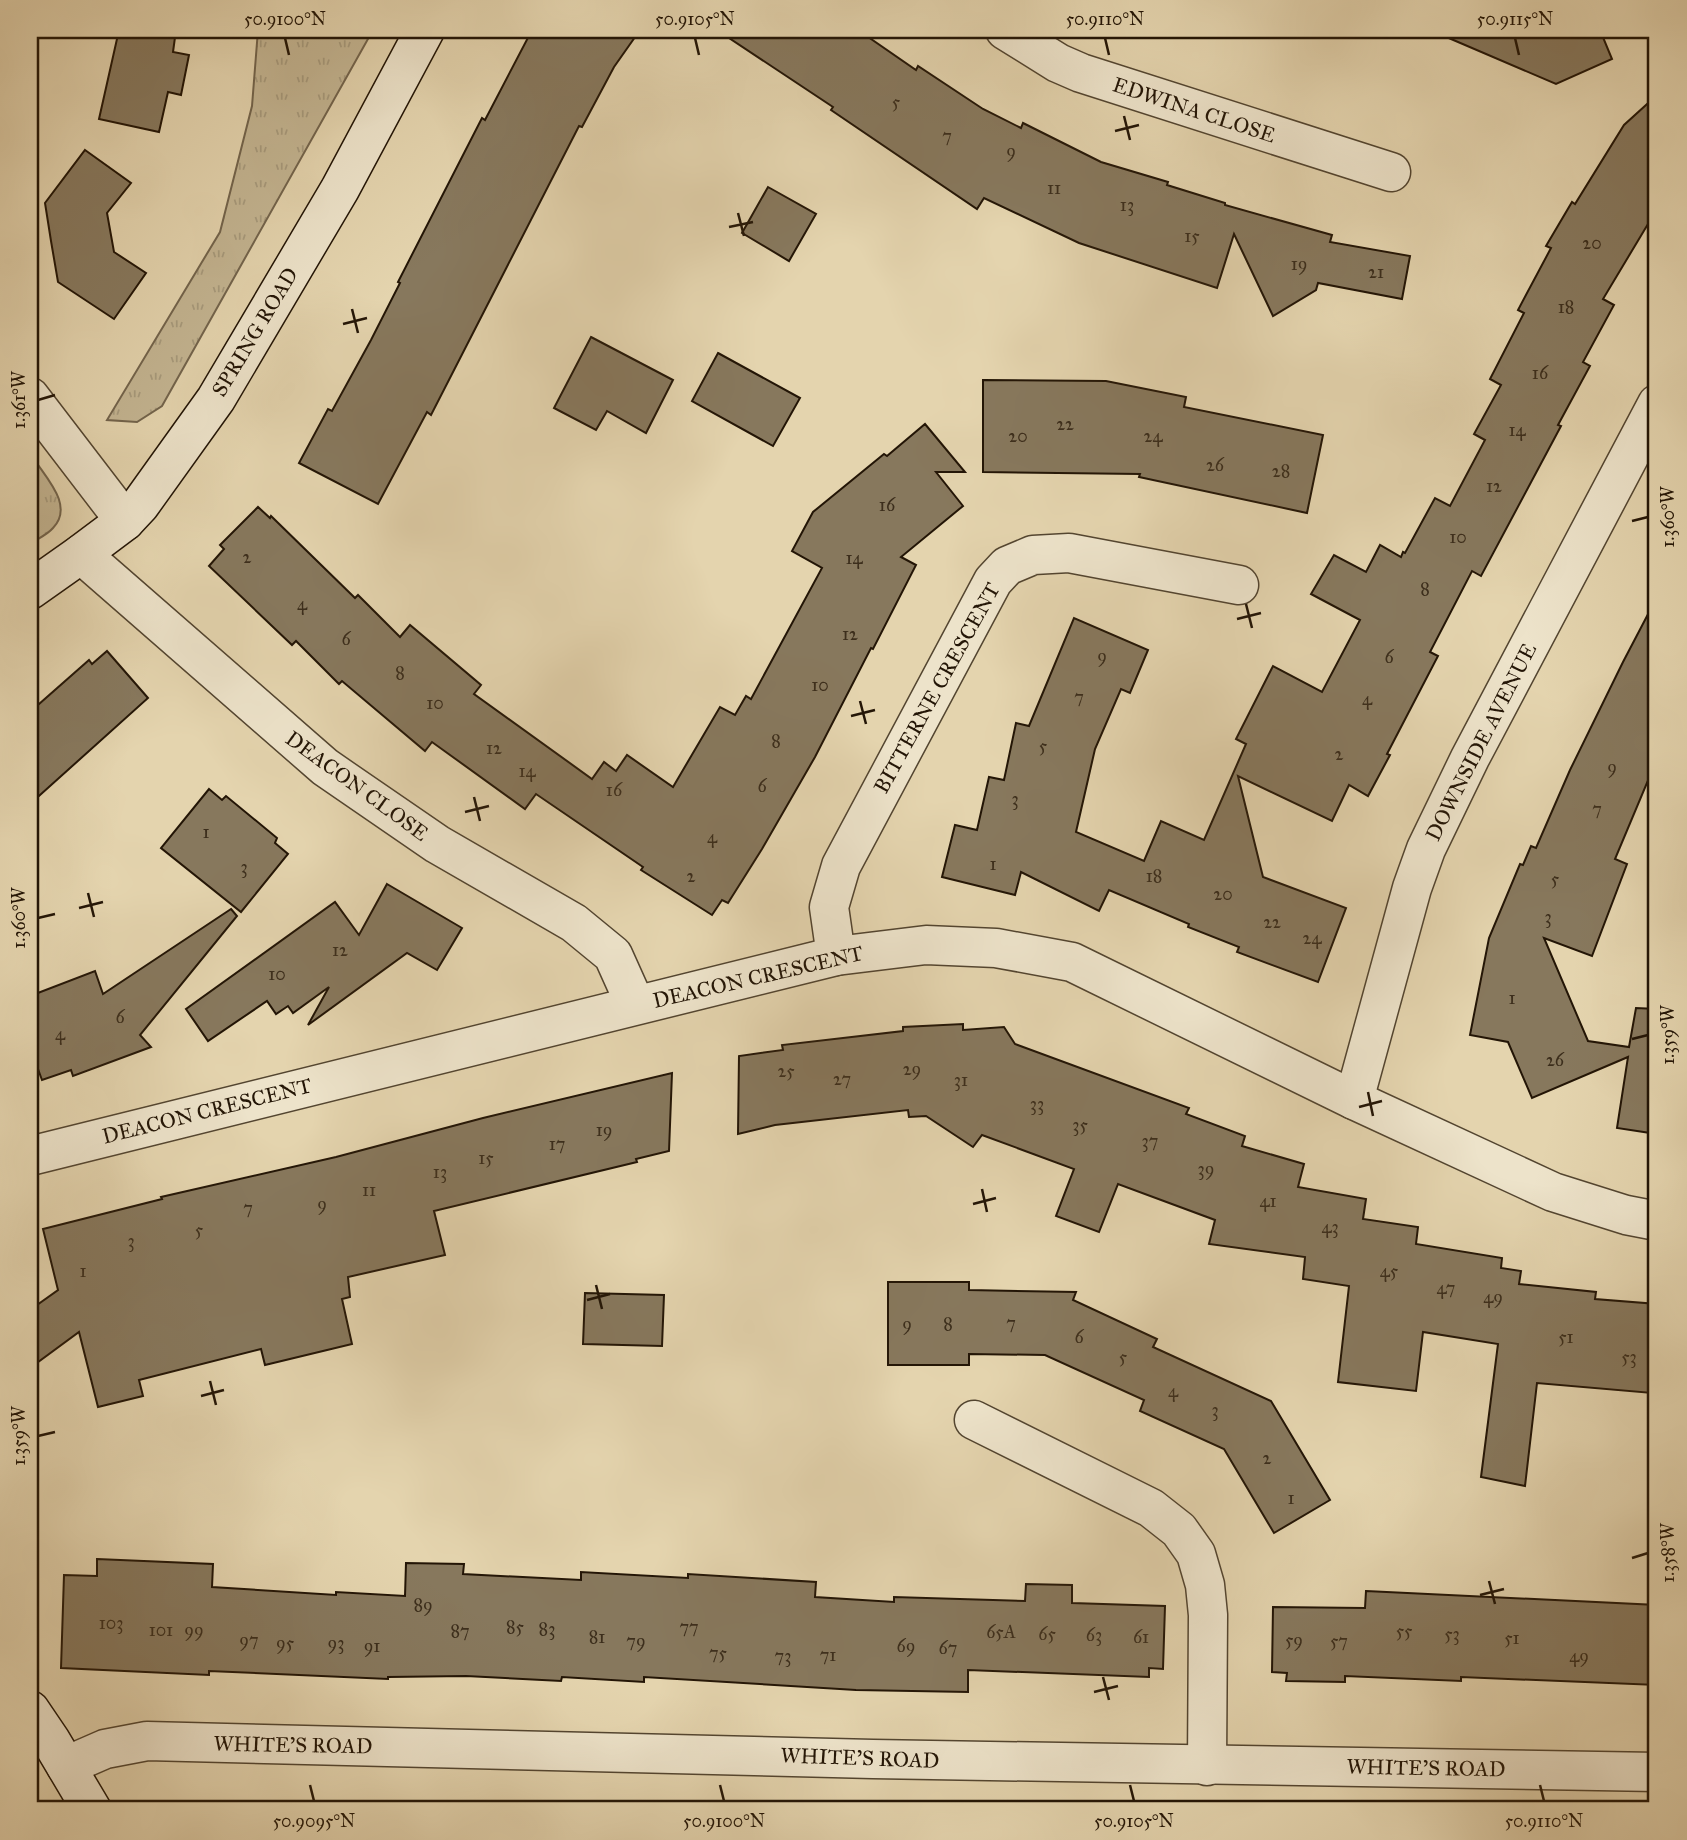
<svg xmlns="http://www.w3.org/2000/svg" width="1687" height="1840" viewBox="0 0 1687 1840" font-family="'IM FELL Great Primer',serif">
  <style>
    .grass { fill: url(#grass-tufts); stroke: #73644c; stroke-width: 2 }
    .building { fill: #87785d; stroke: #231506; stroke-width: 2 }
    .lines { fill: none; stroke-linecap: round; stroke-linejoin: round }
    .street-casing { stroke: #534530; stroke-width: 41 }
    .secondary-casing { stroke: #231506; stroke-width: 41 }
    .street { stroke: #ede3ca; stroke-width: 38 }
    .secondary { stroke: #ede3ca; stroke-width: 38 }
    .ticks { fill: none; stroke: #231506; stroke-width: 2.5 }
    .labels { text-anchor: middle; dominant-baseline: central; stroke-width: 5; stroke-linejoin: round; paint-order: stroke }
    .number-label { font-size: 18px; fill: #3c2e1c }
    .street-label { font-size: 21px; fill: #231506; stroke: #ede3ca }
    .neatline { fill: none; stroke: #231506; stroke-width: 2.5 }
    .ticks-label { font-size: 18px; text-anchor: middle; fill: #231506 }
  </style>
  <defs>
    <pattern id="grass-tufts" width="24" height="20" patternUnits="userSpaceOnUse" patternTransform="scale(1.75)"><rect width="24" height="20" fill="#c3b491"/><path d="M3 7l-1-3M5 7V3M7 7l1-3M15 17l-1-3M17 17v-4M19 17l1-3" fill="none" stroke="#a79a7c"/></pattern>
  </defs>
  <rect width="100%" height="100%" fill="#e4d4ae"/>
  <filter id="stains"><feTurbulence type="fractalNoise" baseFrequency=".00286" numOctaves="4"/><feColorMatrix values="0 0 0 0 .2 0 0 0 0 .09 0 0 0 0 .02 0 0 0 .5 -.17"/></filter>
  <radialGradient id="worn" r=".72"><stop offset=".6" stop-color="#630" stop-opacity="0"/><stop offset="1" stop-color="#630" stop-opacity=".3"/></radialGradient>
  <g class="grass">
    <polygon points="258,30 373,30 162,406 137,422 107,420 220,232 252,106"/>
    <path d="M34 459C47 479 74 506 53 528 47 535 37 539 30 544V462Z"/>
  </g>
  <g class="building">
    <polygon points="119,30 176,30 173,52 189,55 181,95 168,92 159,132 99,119"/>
    <polygon points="532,30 640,30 614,67 582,127 579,126 431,415 427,412 378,504 299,463 328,409 332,411 371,340 400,283 398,282 482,118 485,120"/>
    <polygon points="717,30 858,30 916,70 918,66 983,109 1021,128 1023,123 1101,162 1168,182 1167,185 1225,203 1225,205 1332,235 1330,242 1410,256 1402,299 1318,283 1316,290 1273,316 1234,234 1217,288 1079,243 984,198 977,209 831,110 833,107"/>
    <polygon points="1430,30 1600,30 1612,59 1556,84"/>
    <polygon points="1657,95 1657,209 1603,299 1614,305 1583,362 1590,366 1558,425 1561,426 1481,576 1472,571 1430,652 1438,656 1387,754 1390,755 1368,796 1349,785 1332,821 1238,776 1263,877 1346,908 1318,982 1237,952 1239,947 1188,927 1189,924 1109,890 1099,911 1021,872 1015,895 942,877 955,825 977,830 989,777 1004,780 1016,723 1029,726 1074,618 1148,650 1130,693 1121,689 1095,749 1076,832 1144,861 1161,821 1204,840 1246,744 1236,739 1273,666 1322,692 1360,620 1311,594 1334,555 1366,572 1380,545 1401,557 1403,552 1405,553 1435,498 1450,506 1485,440 1474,434 1501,385 1490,379 1524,313 1518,310 1551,248 1546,246 1572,202 1575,204 1624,125"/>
    <polygon points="85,150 131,183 107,213 114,252 146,273 114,319 58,282 51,241 45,203"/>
    <polygon points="768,187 816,214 789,261 742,233"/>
    <polygon points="591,337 673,380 646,433 607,411 596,430 554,408"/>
    <polygon points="718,353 800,398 773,446 692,401"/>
    <polygon points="983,380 1106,381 1186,397 1184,407 1323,435 1307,513 1139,477 1140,474 983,472"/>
    <polygon points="925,424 965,472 936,472 963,506 901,557 916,565 873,649 871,648 815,757 762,849 728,903 722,900 712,915 641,870 643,867 536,794 525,809 432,742 425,751 342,681 339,684 296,641 292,645 209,566 224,549 220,545 258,507 270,518 271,516 355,598 358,595 400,637 410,625 481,685 474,694 592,779 604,762 616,771 627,755 673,787 720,707 735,715 746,696 751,699 822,568 792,551 813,512 884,454 887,456"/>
    <polygon points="1657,597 1657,759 1615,859 1627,864 1592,956 1544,938 1588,1041 1629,1047 1636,1008 1657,1009 1657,1134 1617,1128 1628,1057 1532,1098 1508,1042 1470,1035 1489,938 1520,864 1523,865 1531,846 1536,848 1570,770 1623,662"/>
    <polygon points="107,651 148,698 30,804 30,712 89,660 92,664"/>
    <polygon points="209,789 222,800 226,796 277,838 275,843 288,854 241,912 161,848"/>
    <polygon points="387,884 462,928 437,970 407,953 308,1025 329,987 293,1013 288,1006 276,1014 267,1001 208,1041 186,1009 335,902 359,935"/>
    <polygon points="231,909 237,916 140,1035 151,1047 73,1076 71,1070 42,1080 30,1047 30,996 95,971 103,994"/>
    <polygon points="963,1024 963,1030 1004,1027 1015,1044 1189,1108 1186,1114 1245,1136 1242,1146 1304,1164 1298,1187 1366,1199 1363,1219 1418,1227 1416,1244 1502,1258 1501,1268 1521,1271 1519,1284 1596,1292 1595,1299 1657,1304 1652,1393 1537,1383 1525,1486 1481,1477 1498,1344 1423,1332 1416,1391 1338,1382 1349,1286 1303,1279 1305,1257 1209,1244 1215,1220 1118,1184 1099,1232 1056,1216 1074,1169 982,1135 973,1147 926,1116 909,1117 908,1110 775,1125 738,1134 739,1056 783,1050 782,1045 903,1031 903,1027"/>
    <polygon points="672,1073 669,1151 636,1159 637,1162 434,1211 445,1255 348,1277 350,1297 342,1299 352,1344 265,1365 261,1349 139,1380 143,1396 98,1407 79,1332 30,1368 30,1310 58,1290 43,1229 162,1199 161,1197 336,1157 483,1118"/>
    <polygon points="888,1282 969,1282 969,1290 1076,1292 1073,1300 1157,1339 1153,1347 1271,1401 1330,1500 1274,1533 1224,1449 1140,1411 1144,1400 1045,1355 969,1354 969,1365 888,1365"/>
    <polygon points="585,1293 664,1295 662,1346 583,1344"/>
    <polygon points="97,1559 213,1564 212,1587 336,1595 336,1592 405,1596 406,1563 464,1564 463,1574 581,1580 581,1572 688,1578 688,1574 816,1582 815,1597 894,1602 894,1597 1025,1601 1026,1584 1072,1585 1072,1603 1165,1606 1163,1669 1149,1668 1149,1677 968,1670 968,1692 856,1690 644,1677 644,1682 562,1677 561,1681 466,1676 388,1677 388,1679 209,1671 209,1675 61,1668 64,1575 97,1576"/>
    <polygon points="1366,1591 1657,1605 1657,1685 1461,1677 1461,1681 1345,1676 1345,1682 1286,1681 1287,1673 1272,1672 1273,1607 1365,1608"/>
  </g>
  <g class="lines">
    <g class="street-casing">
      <g id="street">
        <polyline points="1005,30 1058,63 1081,73 1391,172"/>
        <polyline points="30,397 125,521"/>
        <polyline points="81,554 325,767 437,844 574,923 613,955 635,1004"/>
        <polyline points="836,956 829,907 841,866 993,581 1007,566 1033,555 1069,553 1239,585"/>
        <polyline points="1354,1100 1412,888 1426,849 1470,758 1657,404"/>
        <polyline points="30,1156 836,956 926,945 996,948 1072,962 1354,1100 1553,1192 1626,1215 1657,1221"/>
        <polyline points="974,1420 1151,1508 1179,1530 1196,1554 1205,1585 1208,1615 1207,1766"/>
        <polyline points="66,1766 105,1749 147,1741 873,1759 1657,1772"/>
      </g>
    </g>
    <g class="secondary-casing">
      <g id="secondary">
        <polyline points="30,590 81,554 125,521 140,505 216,399 340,189 425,30"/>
        <polyline points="30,1710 51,1741 92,1810"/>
      </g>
    </g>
    <use href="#street" class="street"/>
    <use href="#secondary" class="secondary"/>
  </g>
  <path class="ticks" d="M285 38 289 55M695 38 699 55M1105 38 1109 55M1515 38 1519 55M1124 116 1130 140M1115 131 1139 125M738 213 744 236M729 227 753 222M352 309 358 333M343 324 367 318M38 400 55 395M1632 521 1648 517M1246 604 1252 628M1237 619 1261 613M860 701 866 724M851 716 875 710M474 797 480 821M465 812 489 806M88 893 94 917M79 908 103 902M38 918 55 914M1632 1039 1648 1035M1368 1092 1373 1116M1359 1107 1382 1101M982 1189 987 1212M973 1204 996 1198M596 1285 602 1309M587 1300 610 1294M210 1381 216 1405M201 1396 224 1390M38 1436 55 1432M1632 1558 1648 1553M1489 1581 1495 1604M1480 1595 1504 1589M1103 1677 1109 1700M1094 1692 1118 1686M310 1785 314 1801M720 1785 724 1801M1130 1785 1134 1801M1540 1785 1544 1801"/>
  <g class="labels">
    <g class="number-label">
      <text x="896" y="102">5</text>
      <text x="947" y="136">7</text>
      <text x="1011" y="151">9</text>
      <text x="1054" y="188">11</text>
      <text x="1127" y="205">13</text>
      <text x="1192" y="236">15</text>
      <text x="1592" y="243">20</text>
      <text x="1299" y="264">19</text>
      <text x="1376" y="272">21</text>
      <text x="1566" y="307">18</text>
      <text x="1540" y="373">16</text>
      <text x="1065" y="424">22</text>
      <text x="1517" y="430">14</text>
      <text x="1018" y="436">20</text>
      <text x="1153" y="436">24</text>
      <text x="1215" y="465">26</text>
      <text x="1281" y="471">28</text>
      <text x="1494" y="486">12</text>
      <text x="887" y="505">16</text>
      <text x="1458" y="537">10</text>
      <text x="247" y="557">2</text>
      <text x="854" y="558">14</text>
      <text x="1425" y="589">8</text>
      <text x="302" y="604">4</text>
      <text x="850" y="634">12</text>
      <text x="346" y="639">6</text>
      <text x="1102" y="656">9</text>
      <text x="1389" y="657">6</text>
      <text x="400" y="673">8</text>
      <text x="820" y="685">10</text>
      <text x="1079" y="697">7</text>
      <text x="1367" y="699">4</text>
      <text x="435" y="703">10</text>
      <text x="776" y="741">8</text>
      <text x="1043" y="746">5</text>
      <text x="494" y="748">12</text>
      <text x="1339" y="754">2</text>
      <text x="1612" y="767">9</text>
      <text x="527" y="771">14</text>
      <text x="762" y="786">6</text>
      <text x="614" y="790">16</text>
      <text x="1015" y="799">3</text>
      <text x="1597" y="809">7</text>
      <text x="206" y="832">1</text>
      <text x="712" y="837">4</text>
      <text x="993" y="864">1</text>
      <text x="244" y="867">3</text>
      <text x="691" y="876">2</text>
      <text x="1154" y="876">18</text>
      <text x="1555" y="879">5</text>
      <text x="1223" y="894">20</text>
      <text x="1548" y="917">3</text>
      <text x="1272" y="922">22</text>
      <text x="1312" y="938">24</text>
      <text x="340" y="950">12</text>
      <text x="277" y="974">10</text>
      <text x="1512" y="998">1</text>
      <text x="120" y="1017">6</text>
      <text x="60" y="1034">4</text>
      <text x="1555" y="1060">26</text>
      <text x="912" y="1069">29</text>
      <text x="786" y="1071">25</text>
      <text x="842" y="1079">27</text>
      <text x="961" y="1080">31</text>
      <text x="1037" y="1104">33</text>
      <text x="1080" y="1125">35</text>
      <text x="604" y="1130">19</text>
      <text x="1150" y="1141">37</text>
      <text x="557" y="1144">17</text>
      <text x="486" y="1158">15</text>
      <text x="1206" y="1169">39</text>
      <text x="440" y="1172">13</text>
      <text x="369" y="1190">11</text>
      <text x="1268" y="1201">41</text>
      <text x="322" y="1204">9</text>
      <text x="248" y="1208">7</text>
      <text x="1330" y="1227">43</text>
      <text x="199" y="1230">5</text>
      <text x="131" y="1241">3</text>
      <text x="83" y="1271">1</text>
      <text x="1389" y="1271">45</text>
      <text x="1446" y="1288">47</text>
      <text x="1493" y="1297">49</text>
      <text x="1011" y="1323">7</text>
      <text x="907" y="1324">9</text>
      <text x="948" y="1324">8</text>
      <text x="1079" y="1337">6</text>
      <text x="1566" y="1337">51</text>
      <text x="1123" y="1357">5</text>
      <text x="1629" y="1357">53</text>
      <text x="1173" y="1391">4</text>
      <text x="1215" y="1410">3</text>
      <text x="1267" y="1458">2</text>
      <text x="1291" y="1498">1</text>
      <text x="423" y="1605">89</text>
      <text x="111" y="1623">103</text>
      <text x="515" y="1627">85</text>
      <text x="689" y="1627">77</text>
      <text x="547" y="1629">83</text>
      <text x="161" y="1630">101</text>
      <text x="194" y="1630">99</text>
      <text x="460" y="1631">87</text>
      <text x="1404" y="1631">55</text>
      <text x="1001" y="1632">65A</text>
      <text x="1047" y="1634">65</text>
      <text x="1452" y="1634">53</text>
      <text x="1094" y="1635">63</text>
      <text x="597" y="1637">81</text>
      <text x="1141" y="1637">61</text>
      <text x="1512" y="1638">51</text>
      <text x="249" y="1640">97</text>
      <text x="1294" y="1640">59</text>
      <text x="636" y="1641">79</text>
      <text x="1339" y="1641">57</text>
      <text x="285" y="1643">95</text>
      <text x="336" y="1643">93</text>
      <text x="372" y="1646">91</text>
      <text x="906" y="1646">69</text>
      <text x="948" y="1648">67</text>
      <text x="718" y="1653">75</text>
      <text x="828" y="1655">71</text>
      <text x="783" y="1656">73</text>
      <text x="1579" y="1656">49</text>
    </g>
    <g class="street-label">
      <text transform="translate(1194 110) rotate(18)">EDWINA CLOSE</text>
      <text transform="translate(255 332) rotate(-59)">SPRING ROAD</text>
      <text transform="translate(937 688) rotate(-61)">BITTERNE CRESCENT</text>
      <text transform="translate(1481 742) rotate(-63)">DOWNSIDE AVENUE</text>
      <text transform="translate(357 786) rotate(36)">DEACON CLOSE</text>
      <text transform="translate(758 977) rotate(-13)">DEACON CRESCENT</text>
      <text transform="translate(207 1111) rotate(-14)">DEACON CRESCENT</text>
      <text transform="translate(293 1745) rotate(1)">WHITE'S ROAD</text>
      <text transform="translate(860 1758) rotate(2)">WHITE'S ROAD</text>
      <text transform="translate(1426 1768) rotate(1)">WHITE'S ROAD</text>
    </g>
  </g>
  <rect width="1687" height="1840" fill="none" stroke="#e4d4ae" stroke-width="77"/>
  <rect x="38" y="38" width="1610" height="1763" class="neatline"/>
  <g class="ticks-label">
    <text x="285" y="25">50.9100°N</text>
    <text x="695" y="25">50.9105°N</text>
    <text x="1105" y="25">50.9110°N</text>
    <text x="1515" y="25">50.9115°N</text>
    <text transform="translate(19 400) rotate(-90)" y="6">1.361°W</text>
    <text transform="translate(1668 517) rotate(-90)" y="6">1.360°W</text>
    <text transform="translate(19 918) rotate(-90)" y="6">1.360°W</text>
    <text transform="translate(1668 1035) rotate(-90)" y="6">1.359°W</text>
    <text transform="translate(19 1436) rotate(-90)" y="6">1.359°W</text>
    <text transform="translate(1668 1553) rotate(-90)" y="6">1.358°W</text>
    <text x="314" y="1827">50.9095°N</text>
    <text x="724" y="1827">50.9100°N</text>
    <text x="1134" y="1827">50.9105°N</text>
    <text x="1544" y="1827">50.9110°N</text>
  </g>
  <rect width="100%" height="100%" filter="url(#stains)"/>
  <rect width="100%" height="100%" fill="url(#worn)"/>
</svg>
